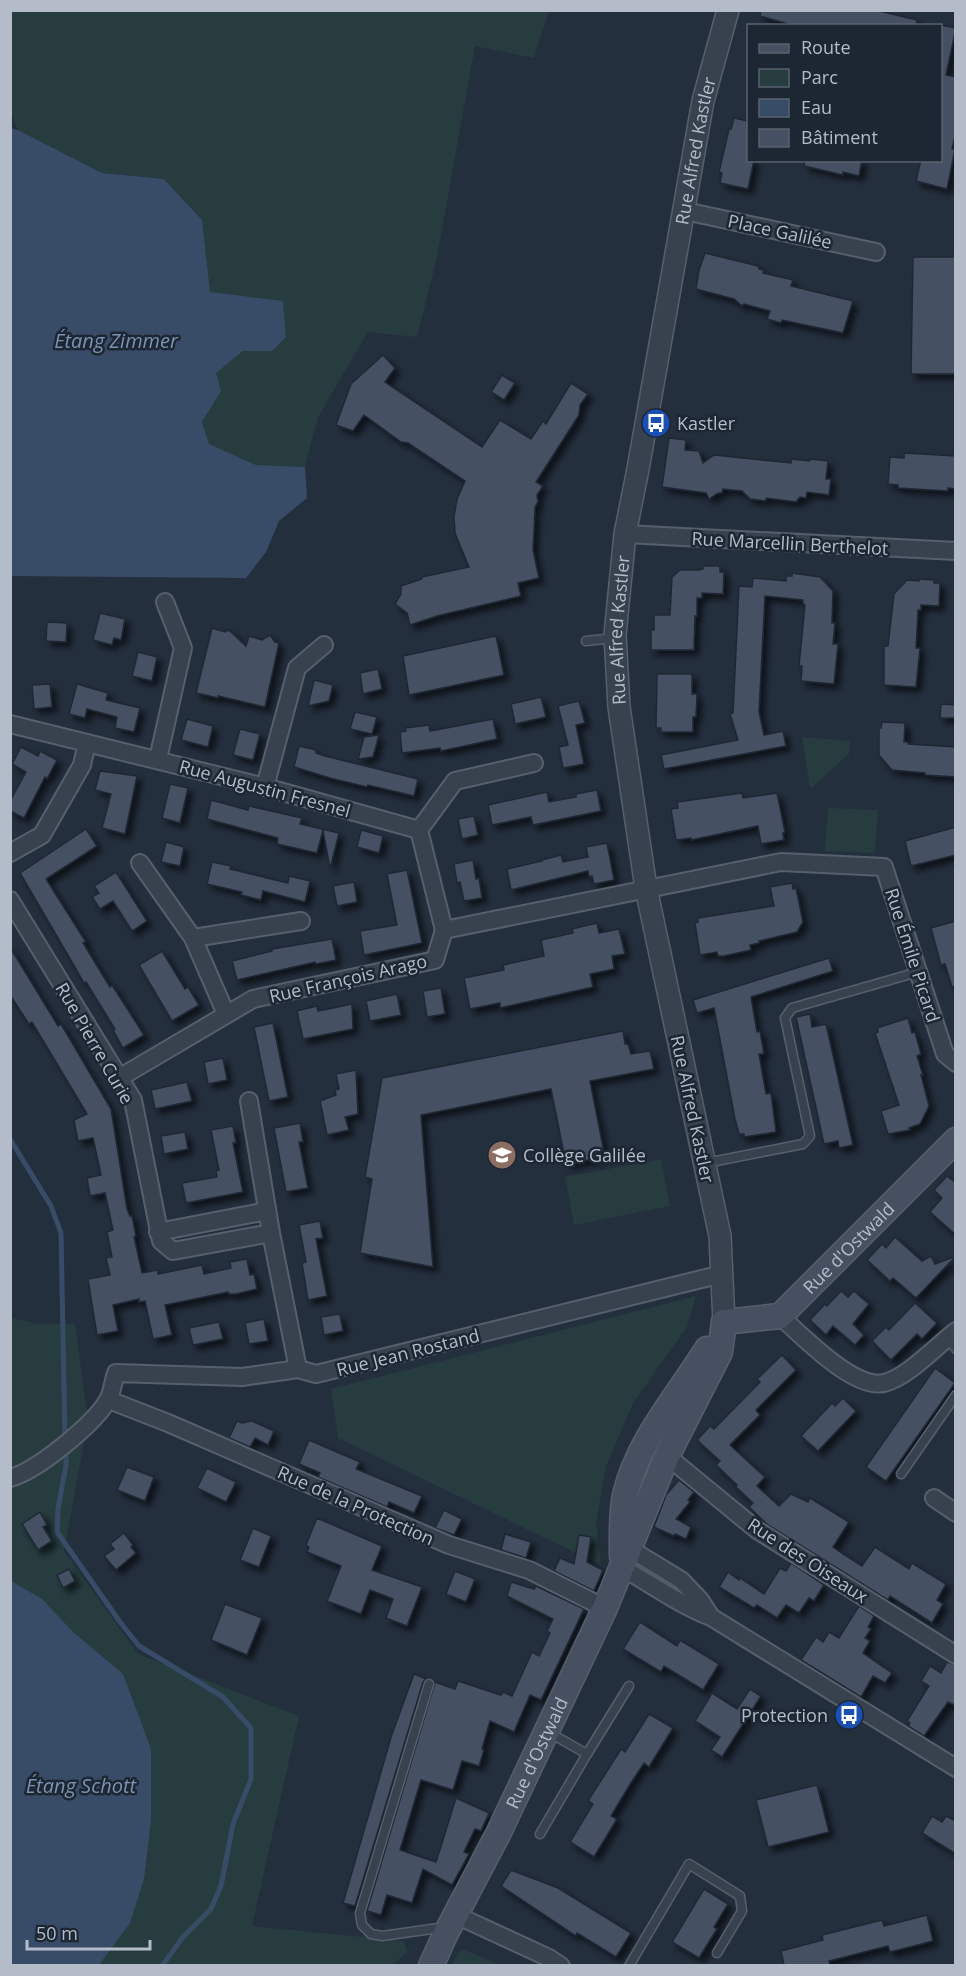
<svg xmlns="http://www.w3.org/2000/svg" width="966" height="1976" viewBox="0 0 966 1976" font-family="'Open Sans',sans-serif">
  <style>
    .green { fill: #263c3f }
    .water { fill: #394c67 }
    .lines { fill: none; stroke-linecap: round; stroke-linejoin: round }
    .stream { stroke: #394c67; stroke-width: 5 }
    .building { fill: #455162; stroke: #1f2835; stroke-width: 1.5; filter: url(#shadow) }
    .service-casing { stroke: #565f6c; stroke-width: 11 }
    .minor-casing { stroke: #565f6c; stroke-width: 20 }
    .tertiary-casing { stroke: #565f6c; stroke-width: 24 }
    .secondary-casing { stroke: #565f6c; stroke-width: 27 }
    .service { stroke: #38414e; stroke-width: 8 }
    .minor { stroke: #38414e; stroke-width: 16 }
    .tertiary { stroke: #38414e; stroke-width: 21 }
    .secondary { stroke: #465061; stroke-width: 24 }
    .labels { text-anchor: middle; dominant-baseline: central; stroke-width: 5; stroke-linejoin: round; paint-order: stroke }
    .street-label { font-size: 18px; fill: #b4bcc9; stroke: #1d2633 }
    .poi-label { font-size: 18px; fill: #b4bcc9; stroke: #1d2633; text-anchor: start }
    .water-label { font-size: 20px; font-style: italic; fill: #7c92b1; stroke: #1d2633 }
  </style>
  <defs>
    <filter id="shadow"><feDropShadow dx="5" dy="5" stdDeviation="3" flood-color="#0009"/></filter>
  </defs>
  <rect width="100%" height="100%" fill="#242f3e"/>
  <g class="green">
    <polygon points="10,11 549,11 534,58 475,46 437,257 417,337 368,332 318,417 305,467 256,465 209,444 202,422 221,391 215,373 243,351 272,351 209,292 202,220 164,179 102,173 18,130 11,113"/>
    <polygon points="802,737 850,741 849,754 810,789"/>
    <polygon points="828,808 878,810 875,853 825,851"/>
    <polygon points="661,1159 670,1206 574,1225 565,1177"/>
    <polygon points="696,1296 687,1327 633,1403 606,1466 596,1522 601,1565 338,1438 331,1389"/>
    <polygon points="11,1318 37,1324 75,1324 88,1421 64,1551 138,1654 299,1716 252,1926 404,1941 407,1952 391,1966 11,1966"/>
    <polygon points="462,1949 500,1965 451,1965"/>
  </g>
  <g class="water">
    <polygon points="11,128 18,130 102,173 164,179 202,220 210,292 283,301 286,337 272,351 243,351 216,373 221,391 202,422 209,444 256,465 305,467 307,498 279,521 266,552 246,578 11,576"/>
    <polygon points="11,1581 42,1599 73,1632 123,1674 151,1749 151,1821 144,1879 130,1923 99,1965 11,1965"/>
  </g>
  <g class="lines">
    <g class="stream">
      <polyline points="10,1139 51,1206 61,1233 65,1439"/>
      <polyline points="66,1449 66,1465 58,1509 57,1532 120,1622 139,1646 223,1697 251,1728 251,1779 233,1824 221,1886 211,1909 183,1937 162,1966"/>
    </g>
  </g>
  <g class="building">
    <polygon points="761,10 875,10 917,20 916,26 795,26 760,16"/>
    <polygon points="940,25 956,28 946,75 956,77 956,132 952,149 955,149 947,189 916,181 921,160 940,160"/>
    <polygon points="734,118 748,121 748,160 754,160 748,189 720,183 722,173 719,172 729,129 731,129"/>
    <polygon points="805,160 862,160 859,176 843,172 843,175 804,166"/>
    <polygon points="705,253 758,266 759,269 764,270 763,273 793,280 791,286 853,301 843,333 782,320 781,323 767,319 770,311 744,304 742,306 734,299 696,289 699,270"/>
    <polygon points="913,257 956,257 956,374 911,374"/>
    <polygon points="383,355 395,368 385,382 482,447 500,420 531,439 543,421 546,424 571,383 588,394 580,405 579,415 536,482 543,486 537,495 538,502 535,507 534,532 533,550 539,578 518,583 521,596 437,616 410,625 407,613 395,604 401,594 401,586 422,579 422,577 469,567 455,533 454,516 457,499 465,481 408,443 401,442 364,415 353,431 336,425 351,384"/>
    <polygon points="502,375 515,383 504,400 491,392"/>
    <polygon points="669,438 686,440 685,450 699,451 703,463 714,455 791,463 791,459 810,461 810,459 828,461 826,479 831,479 829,495 807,492 806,498 800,497 796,502 766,498 766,501 750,499 742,491 723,489 722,493 718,493 709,499 706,493 662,487"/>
    <polygon points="904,453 956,456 956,489 948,488 948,491 898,488 898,485 888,484 890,457 904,458"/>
    <polygon points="703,566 720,566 720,572 724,572 723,594 702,593 702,598 697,598 697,616 695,616 694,650 651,650 651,630 654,630 654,615 670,615 672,577 680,570 699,570 703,569"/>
    <polygon points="792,573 820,577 833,591 832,623 835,623 833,644 838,644 834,684 801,681 802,666 799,666 805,605 803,604 803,600 765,596 759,712 764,735 783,731 786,746 664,769 661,755 738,740 730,714 733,713 739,586 752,587 753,578 786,581 786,576 792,576"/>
    <polygon points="919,579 934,580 934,583 940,583 939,606 921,605 921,610 918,610 916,648 920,648 916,687 884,685 884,646 888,646 894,594 907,580 919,581"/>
    <polygon points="100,613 125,619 121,640 114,638 112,645 93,640"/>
    <polygon points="47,622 67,623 66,642 46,641"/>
    <polygon points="212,628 225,632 229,630 246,646 249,636 262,640 270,635 275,642 279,643 265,707 218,696 218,698 196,693"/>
    <polygon points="496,636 504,675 409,695 403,656"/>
    <polygon points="138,652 157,657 152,681 132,676"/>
    <polygon points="378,669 382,689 363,694 360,673"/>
    <polygon points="657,674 692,674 692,694 697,694 696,717 693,717 693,732 661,732 661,728 656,728"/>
    <polygon points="314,680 333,685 329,701 308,706"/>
    <polygon points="50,684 52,707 34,709 32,685"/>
    <polygon points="77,684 108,693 106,700 140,708 134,732 115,728 117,717 87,709 85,718 69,714"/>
    <polygon points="541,697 546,717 515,724 511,704"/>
    <polygon points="579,701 585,723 576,725 584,764 563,768 559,747 568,745 558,706"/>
    <polygon points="941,704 956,705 956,718 940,718"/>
    <polygon points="355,712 377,717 372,734 350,729"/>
    <polygon points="187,719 213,726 208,747 181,740"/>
    <polygon points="493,719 497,739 441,751 440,748 402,753 400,732 406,731 405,728 429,725 430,731"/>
    <polygon points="882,722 905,723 904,742 908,742 908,744 956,747 956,777 925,775 925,773 892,770 879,755 879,728 881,728"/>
    <polygon points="240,729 260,734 253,760 233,755"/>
    <polygon points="379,735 373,757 358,759 364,737"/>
    <polygon points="299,746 316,750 316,753 325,756 418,779 414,796 368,785 367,787 330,778 294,767"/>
    <polygon points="21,747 38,756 40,751 57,760 47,779 45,777 24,818 10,811 10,801 26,772 12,764"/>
    <polygon points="100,771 137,776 125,834 102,828 111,794 95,790"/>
    <polygon points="170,784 188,788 180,823 162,818"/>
    <polygon points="597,790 601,811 533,825 531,817 492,825 488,805 547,792 549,802 576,797 576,794"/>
    <polygon points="742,793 743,798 777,793 785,832 783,833 784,840 761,844 758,826 691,840 691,838 676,840 671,809 678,808 677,802"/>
    <polygon points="211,800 248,810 249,806 302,818 300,824 339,833 330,869 323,830 317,853 277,844 278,838 207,819"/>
    <polygon points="474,816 478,835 462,839 458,819"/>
    <polygon points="956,827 956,855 911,866 905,841"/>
    <polygon points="86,829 97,846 46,879 86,942 83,943 110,987 112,985 144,1035 123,1048 113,1030 115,1029 86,982 84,983 75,967 20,873"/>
    <polygon points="361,830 383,836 379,853 357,847"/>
    <polygon points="166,842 184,847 180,866 161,862"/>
    <polygon points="607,843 614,880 594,884 592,876 589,877 588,871 511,890 507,869 542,861 542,860 561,855 563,862 588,857 586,847"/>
    <polygon points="473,860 476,879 479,878 482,898 464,901 460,882 457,883 454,864"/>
    <polygon points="212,862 231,866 230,869 288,883 289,876 310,881 305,902 263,891 261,900 241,895 242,892 207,884"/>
    <polygon points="407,870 422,943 364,955 360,931 397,925 387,874"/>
    <polygon points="116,872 147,921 132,931 113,901 100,909 92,897 99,893 94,886"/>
    <polygon points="354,882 357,902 337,906 333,886"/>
    <polygon points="792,883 793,889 796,888 803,922 797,932 759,941 759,943 750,945 751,950 724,956 718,956 717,952 700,955 695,923 698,922 698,918 774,906 770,887"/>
    <polygon points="956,921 956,986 952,987 945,964 941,965 931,928"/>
    <polygon points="597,923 599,933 619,929 625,954 612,956 614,969 590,974 593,987 500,1008 500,1003 470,1009 464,978 504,970 503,965 544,956 541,940 573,933 572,929"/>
    <polygon points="332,939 336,960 316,964 315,962 237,980 232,961 272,951 272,949"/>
    <polygon points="10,947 58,1026 61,1024 111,1109 127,1209 130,1216 132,1216 136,1236 134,1237 142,1273 158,1270 158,1274 202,1265 204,1274 231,1268 230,1262 247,1259 250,1275 254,1274 257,1289 236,1294 229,1294 228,1292 165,1305 172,1335 153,1339 145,1301 139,1302 139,1299 113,1305 118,1331 97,1335 88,1279 110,1275 106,1258 112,1257 107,1232 113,1230 105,1193 90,1196 87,1178 101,1175 93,1138 78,1141 74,1120 87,1114 32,1022 29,1024 10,995"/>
    <polygon points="162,951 185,989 188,987 199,1005 172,1021 139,965"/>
    <polygon points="829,958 833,971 751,997 757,1032 760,1031 764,1054 759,1054 766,1094 771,1093 776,1132 744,1137 744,1134 739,1134 735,1119 714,1008 697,1013 693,1000"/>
    <polygon points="441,988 445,1014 427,1017 423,991"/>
    <polygon points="397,994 401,1015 370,1021 366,1001"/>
    <polygon points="352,1004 353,1029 303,1039 297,1011 317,1006 318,1011"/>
    <polygon points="810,1014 812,1027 826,1024 853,1145 839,1148 838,1141 824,1144 796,1017"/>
    <polygon points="908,1018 912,1033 915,1032 921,1054 917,1056 923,1075 921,1075 929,1106 920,1124 909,1128 910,1130 888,1134 881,1111 899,1105 875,1033 878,1032 877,1028"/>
    <polygon points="273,1023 288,1097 269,1101 254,1027"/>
    <polygon points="623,1031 625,1044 628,1044 631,1054 650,1051 654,1069 590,1081 605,1157 566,1164 551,1089 421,1115 433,1267 360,1253 372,1179 365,1177 382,1078"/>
    <polygon points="223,1058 227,1080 208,1084 204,1062"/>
    <polygon points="356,1070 358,1114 345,1117 349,1130 327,1135 320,1101 336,1095 335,1090 339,1089 336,1074"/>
    <polygon points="187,1082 192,1101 155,1109 151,1090"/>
    <polygon points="300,1123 303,1142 299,1142 308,1188 286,1192 274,1128"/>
    <polygon points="233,1126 236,1143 233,1143 243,1192 186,1203 182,1183 217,1177 216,1171 219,1170 211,1130"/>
    <polygon points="185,1132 188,1149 164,1154 161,1136"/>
    <polygon points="947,1176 956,1183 956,1235 930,1212 942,1198 934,1190"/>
    <polygon points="320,1221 323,1238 316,1239 327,1296 308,1300 302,1263 306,1262 299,1225"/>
    <polygon points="895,1237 922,1261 931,1256 935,1264 956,1256 916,1298 893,1278 890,1281 867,1260 882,1244 886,1248"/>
    <polygon points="841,1291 848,1297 854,1291 869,1304 853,1324 864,1335 855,1345 833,1326 826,1335 810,1320 825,1304 827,1306"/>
    <polygon points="915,1303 937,1323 922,1339 917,1334 891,1360 872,1341 886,1327 889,1330"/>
    <polygon points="340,1314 343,1331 324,1335 321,1317"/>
    <polygon points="264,1319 268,1341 249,1344 245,1323"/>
    <polygon points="219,1322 223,1339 193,1345 189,1328"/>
    <polygon points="782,1355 796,1370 756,1410 760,1415 730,1445 765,1477 757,1486 779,1506 791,1494 808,1502 810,1498 849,1522 833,1547 843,1554 862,1566 875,1547 909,1569 912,1563 946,1584 937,1600 943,1604 932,1623 890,1596 888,1600 768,1525 749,1507 753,1503 736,1487 737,1485 716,1465 720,1461 697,1440 710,1426 714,1429 760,1382 757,1379"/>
    <polygon points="935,1368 955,1383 886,1481 866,1467"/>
    <polygon points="843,1398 856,1411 818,1451 801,1436 832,1403 835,1406"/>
    <polygon points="237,1421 242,1423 252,1421 274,1431 268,1445 255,1438 250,1447 229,1438"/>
    <polygon points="309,1440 360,1462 356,1469 422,1496 414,1513 389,1502 387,1507 318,1477 320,1473 299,1464"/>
    <polygon points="127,1467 154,1477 145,1501 117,1490"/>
    <polygon points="207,1468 236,1482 226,1502 197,1488"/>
    <polygon points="679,1480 694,1492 688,1500 690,1502 676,1519 691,1527 686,1539 675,1534 674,1536 654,1527 666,1495"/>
    <polygon points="444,1510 462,1519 454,1535 435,1528"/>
    <polygon points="40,1512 47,1525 43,1527 52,1541 38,1550 22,1524"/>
    <polygon points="317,1518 382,1546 372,1570 422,1587 407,1626 386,1618 393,1599 370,1590 361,1614 327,1601 341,1566 307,1552 309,1547 306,1545"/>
    <polygon points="253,1528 271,1536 259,1567 240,1560"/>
    <polygon points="124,1533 133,1545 131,1547 136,1553 116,1570 104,1556 114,1549 110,1544"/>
    <polygon points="505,1534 531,1542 526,1558 501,1550"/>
    <polygon points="579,1535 591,1537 587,1562 603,1570 594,1591 554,1571 560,1558 574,1564"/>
    <polygon points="791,1563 824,1585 814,1601 809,1598 799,1613 786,1605 777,1618 757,1605 754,1608 719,1587 728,1572 739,1580 740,1578 764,1594 780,1568 786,1571"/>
    <polygon points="69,1569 75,1581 63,1588 57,1575"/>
    <polygon points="455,1571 475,1579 466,1602 446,1594"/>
    <polygon points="511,1582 534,1589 536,1586 584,1609 541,1700 530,1695 514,1732 490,1721 482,1749 484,1750 479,1766 462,1761 453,1790 421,1780 400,1850 436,1862 456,1798 489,1813 481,1831 475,1829 464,1852 469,1854 452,1885 423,1869 412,1903 387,1895 381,1915 367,1911 435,1682 455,1689 458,1681 501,1695 503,1692 512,1696 532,1652 539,1656 550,1633 547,1631 553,1619 507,1596"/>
    <polygon points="225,1604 262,1618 247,1655 211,1640"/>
    <polygon points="859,1606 874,1616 868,1627 871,1629 865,1638 870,1641 863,1653 892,1673 885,1683 873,1676 861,1697 801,1660 816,1637 823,1642 829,1632 839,1638"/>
    <polygon points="640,1622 677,1646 680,1640 719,1664 703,1690 664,1666 661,1672 623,1649"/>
    <polygon points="947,1662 956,1665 956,1706 948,1702 924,1736 908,1726 910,1723 907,1721 929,1686 921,1681 930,1666 941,1673"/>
    <polygon points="414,1674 426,1679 423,1682 355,1906 343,1903 392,1734"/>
    <polygon points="750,1689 761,1696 722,1757 711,1750 720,1737 695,1721 712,1693 737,1709"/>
    <polygon points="649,1714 673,1728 649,1767 644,1763 629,1786 611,1816 617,1819 594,1857 570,1842 593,1804 588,1801 621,1749 625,1752"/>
    <polygon points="817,1785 829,1832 768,1847 756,1800"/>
    <polygon points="932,1816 942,1822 946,1816 956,1821 956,1854 922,1833"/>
    <polygon points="511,1870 558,1888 631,1933 616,1957 577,1933 576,1936 501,1886"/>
    <polygon points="704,1889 728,1904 714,1927 717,1929 699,1958 672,1942"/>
    <polygon points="927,1915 933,1941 890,1952 888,1946 829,1961 830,1965 784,1965 781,1951 823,1940 822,1935 882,1920 884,1926"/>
  </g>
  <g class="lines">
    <g class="service-casing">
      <g id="service">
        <polyline points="586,641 615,638"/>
        <polyline points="706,1163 803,1144 810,1136 785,1018 792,1008 918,972"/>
        <polyline points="947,1337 956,1349"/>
        <polyline points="901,1474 956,1395"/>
        <polyline points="429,1684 360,1913 362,1925 371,1934 382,1936 446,1927"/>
        <polyline points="587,1754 629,1686"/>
        <polyline points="540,1834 587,1754 550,1733"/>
        <polyline points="629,1966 689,1864 740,1896 742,1911 717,1953"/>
      </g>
    </g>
    <g class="minor-casing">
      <g id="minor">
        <polyline points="685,211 876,252"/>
        <polyline points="625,534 956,551"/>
        <polyline points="10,724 265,787 419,830 444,930"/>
        <polyline points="158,759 183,648 165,602"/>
        <polyline points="265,787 297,668 324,645"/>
        <polyline points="419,830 455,781 534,763"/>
        <polyline points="10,853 42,835 82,765 87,743"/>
        <polyline points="140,863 193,938 226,1014"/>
        <polyline points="10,900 133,1100 161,1241 173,1251 271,1233"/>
        <polyline points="193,938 301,921"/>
        <polyline points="119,1078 253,999 435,960 444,930 781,862 884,867 945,1054 956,1063"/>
        <polyline points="249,1101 271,1233 298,1369"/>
        <polyline points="158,1232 267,1211"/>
        <path d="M780 1316C801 1335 854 1390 884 1383 908 1377 935 1347 956 1331"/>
        <polyline points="109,1400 168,1423 449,1545 529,1570 605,1608"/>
        <polyline points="667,1456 757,1530 956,1655"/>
        <path d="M10 1478C37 1471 94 1424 108 1400 112 1393 113 1382 116 1373L242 1377 298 1369 316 1374 722 1274"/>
        <polyline points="934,1498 956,1513"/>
        <polyline points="630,1549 681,1580 700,1600 711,1617"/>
        <path d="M622 1568C652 1584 679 1605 711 1617L956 1768"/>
        <polyline points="456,1915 549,1958 561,1966"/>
      </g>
    </g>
    <g class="tertiary-casing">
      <g id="tertiary">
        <path id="s1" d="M724 1322 720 1236 646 888 619 707 615 635 625 534 638 469 703 101 728 10"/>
      </g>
    </g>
    <g class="secondary-casing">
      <g id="secondary">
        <path id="s2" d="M724 1322 780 1316 956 1140"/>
        <path d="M622 1556C622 1536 621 1515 625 1495 638 1440 677 1397 707 1349"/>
        <path id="s3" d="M431 1966 445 1935 498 1834 605 1608 667 1456 720 1352 724 1322"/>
      </g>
    </g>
    <use href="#service" class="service"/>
    <use href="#minor" class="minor"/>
    <use href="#tertiary" class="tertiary"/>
    <use href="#secondary" class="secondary"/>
  </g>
  <defs>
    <g id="bus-disc" transform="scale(1.5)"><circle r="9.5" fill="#1a4fb4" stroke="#1d2633"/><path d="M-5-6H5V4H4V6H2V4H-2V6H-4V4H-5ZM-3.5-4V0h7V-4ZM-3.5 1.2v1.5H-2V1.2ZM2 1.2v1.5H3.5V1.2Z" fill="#fff"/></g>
    <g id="school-disc" transform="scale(1.5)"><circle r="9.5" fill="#8d6e63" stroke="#1d2633"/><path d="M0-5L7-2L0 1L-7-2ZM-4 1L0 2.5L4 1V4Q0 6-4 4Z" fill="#fff"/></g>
  </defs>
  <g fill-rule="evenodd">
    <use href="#bus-disc" x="656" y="423"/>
    <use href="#school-disc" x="502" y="1155"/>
    <use href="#bus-disc" x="849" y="1715"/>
  </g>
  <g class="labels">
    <g class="street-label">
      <text stroke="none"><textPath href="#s1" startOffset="1188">Rue Alfred Kastler</textPath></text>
      <text transform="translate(780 231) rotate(12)">Place Galilée</text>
      <text transform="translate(790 543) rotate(3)">Rue Marcellin Berthelot</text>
      <text stroke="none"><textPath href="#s1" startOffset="702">Rue Alfred Kastler</textPath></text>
      <text transform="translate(265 788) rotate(15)">Rue Augustin Fresnel</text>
      <text transform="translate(913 955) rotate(72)">Rue Émile Picard</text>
      <text transform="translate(348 978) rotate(-13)">Rue François Arago</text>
      <text transform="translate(95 1043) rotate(60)">Rue Pierre Curie</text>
      <text transform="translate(693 1109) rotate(78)">Rue Alfred Kastler</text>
      <text stroke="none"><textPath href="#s2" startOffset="153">Rue d'Ostwald</textPath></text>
      <text transform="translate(408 1352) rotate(-14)">Rue Jean Rostand</text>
      <text transform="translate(356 1505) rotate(24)">Rue de la Protection</text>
      <text transform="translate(808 1560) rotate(33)">Rue des Oiseaux</text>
      <text stroke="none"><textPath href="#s3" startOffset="238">Rue d'Ostwald</textPath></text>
    </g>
    <g class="poi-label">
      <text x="677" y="423">Kastler</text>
      <text x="523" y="1155">Collège Galilée</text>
      <text x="828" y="1715" text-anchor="end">Protection</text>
    </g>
    <g class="water-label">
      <text x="116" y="340">Étang Zimmer</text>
      <text x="81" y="1785">Étang Schott</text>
    </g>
  </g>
  <rect width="966" height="1976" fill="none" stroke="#b4bcc9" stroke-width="24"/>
  <rect x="747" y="24" width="195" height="138" fill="#1d2633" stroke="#59626f" stroke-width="1.5"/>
  <rect x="759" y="44" width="30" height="9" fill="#465061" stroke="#59626f" stroke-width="1.5"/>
  <text x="801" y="54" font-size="18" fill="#b4bcc9">Route</text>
  <rect x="759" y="69" width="30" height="18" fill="#263c3f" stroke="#59626f" stroke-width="1.5"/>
  <text x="801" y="84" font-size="18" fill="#b4bcc9">Parc</text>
  <rect x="759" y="99" width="30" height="18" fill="#394c67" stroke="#59626f" stroke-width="1.5"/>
  <text x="801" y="114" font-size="18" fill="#b4bcc9">Eau</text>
  <rect x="759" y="129" width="30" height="18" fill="#455162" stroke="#59626f" stroke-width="1.5"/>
  <text x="801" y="144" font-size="18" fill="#b4bcc9">Bâtiment</text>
  <path d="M27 1940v9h123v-9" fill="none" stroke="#b4bcc9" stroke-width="3"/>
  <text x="36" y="1940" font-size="18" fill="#b4bcc9" stroke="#1d2633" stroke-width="4.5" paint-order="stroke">50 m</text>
</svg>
